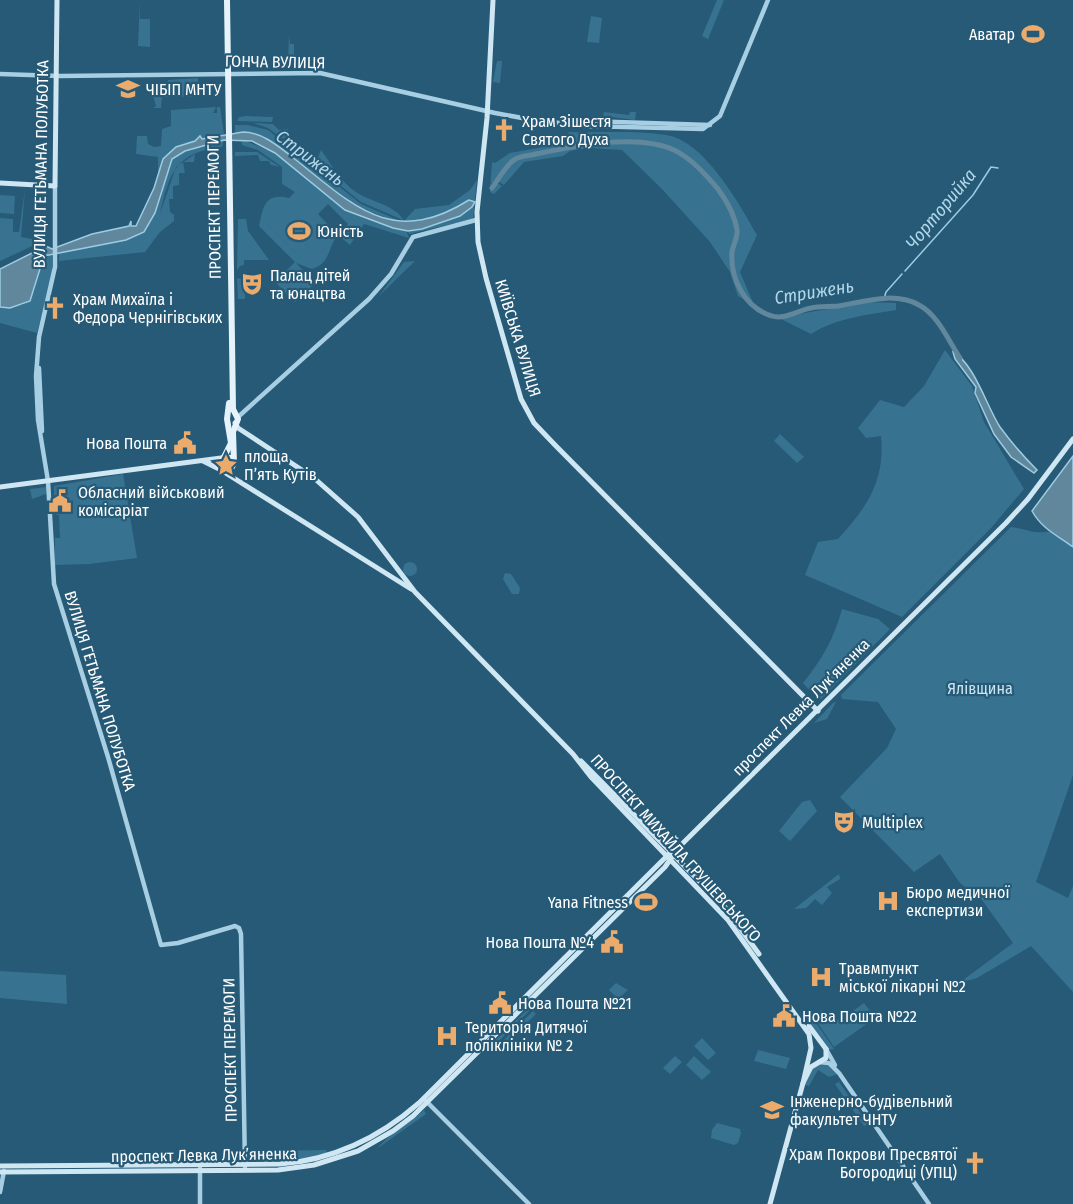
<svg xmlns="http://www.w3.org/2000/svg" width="1073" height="1204" viewBox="0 0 1073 1204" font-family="'Fira Sans Condensed',sans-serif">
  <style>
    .green { fill: #377391; fill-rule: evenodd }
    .water { fill: #61879c; stroke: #9bcce2; stroke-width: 1.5 }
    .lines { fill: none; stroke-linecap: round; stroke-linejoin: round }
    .stream { stroke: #9bcce2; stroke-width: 1.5 }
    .river { stroke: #61879c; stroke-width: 5 }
    .tertiary { stroke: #a7cee2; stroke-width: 4.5 }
    .secondary { stroke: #cfe6f3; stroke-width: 5 }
    .primary { stroke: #e6f3fb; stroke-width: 6 }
    .labels { text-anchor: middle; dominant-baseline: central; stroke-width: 4.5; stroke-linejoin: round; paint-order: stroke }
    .poi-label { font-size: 16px; fill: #fff; stroke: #265a76; text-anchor: start }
    .street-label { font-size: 16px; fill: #fff; stroke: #265a76 }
    .park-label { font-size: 16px; fill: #c9e4f2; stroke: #265a76 }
    .water-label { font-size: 18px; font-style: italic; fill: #b2d7ea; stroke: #265a76 }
  </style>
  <rect width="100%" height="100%" fill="#265a76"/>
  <g class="green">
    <polygon points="717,0 724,0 708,39 702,36"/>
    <polygon points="140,1 140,19 150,19 150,47 138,46"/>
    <polygon points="591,16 602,18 599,43 587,42"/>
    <polygon points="289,35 290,44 294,44 294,68 273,68 274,64 288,64"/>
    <polygon points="497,61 502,61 500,83 493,82"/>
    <polygon points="198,78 198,87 211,92 211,96 162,97 161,108 153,108 156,106 152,92 167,88 168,80"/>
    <polygon points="216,107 213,113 217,113 217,107 220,107 224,134 176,147 163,159 158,178 158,157 136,154 137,136 147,136 148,144 154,147 161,146 162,129 171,126 171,110"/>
    <polygon points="604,112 629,115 630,112 636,112 635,120 603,116"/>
    <polygon points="246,116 271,117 273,117 272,122 237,121 239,117"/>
    <polygon points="253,123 273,124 279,130 288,129 287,136 283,139 268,128"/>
    <path d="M235 125H248L268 130 361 204 400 221 403 220 361 202 315 165 321 150C331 164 340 180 353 190 370 203 394 203 404 221L415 209 449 205 470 190 477 180 473 219 409 234 408 231 427 228 460 216 471 201 438 217 400 223 350 204 265 138 250 132 235 133Z"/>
    <path d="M569 132C601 133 634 130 666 135 704 140 740 205 757 235L740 272 754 305 738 296 730 272 710 242 662 189 622 150 590 148 570 151 563 156 524 162 504 185 496 180 491 184 494 190 497 183 502 186 494 194 490 192 492 162 495 163 510 153 566 143Z"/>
    <path d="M241 139 275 153 346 210 406 230 409 238 364 224 350 245 338 235C327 248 331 263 312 269L296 263 315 283 295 302 275 282 295 262 259 226C263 210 263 192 289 198L295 192 282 184V167L258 150 242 145ZM328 204 348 224 338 235 318 214Z"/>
    <path d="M224 140 222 147C176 152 169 173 160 214L176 167 195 154 194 162H183L185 173H179V185L173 186V199H169L170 212 174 215V221L160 232 145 252 59 261V254L135 237 172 159 185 151Z"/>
    <polygon points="235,152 257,152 280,167 271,165 269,161 260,161 258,155 235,156"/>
    <polygon points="25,189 21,237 43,241 0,261 0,218 13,219 13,232 19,232"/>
    <polygon points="0,195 15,196 14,214 0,213"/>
    <polygon points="238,219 246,219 248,231 269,260 244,260 244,265 240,266 237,270"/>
    <polygon points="52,255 52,275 37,333 0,323 0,307 22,305 30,301 41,259"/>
    <polygon points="415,261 379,296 404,262"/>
    <polygon points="237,278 245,280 245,299 238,299"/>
    <path d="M865 302 896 303V310C867 315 836 318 811 334L781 319C811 310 836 309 865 302Z"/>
    <path d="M945 350 972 386 984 422 1024 489 991 528 902 617 805 575 818 542 838 539C868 506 885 481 881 436L866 438 858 428 880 400 904 407 924 386Z"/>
    <polygon points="780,434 804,457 797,463 774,441"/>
    <polygon points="123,474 137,558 89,564 55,565 55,538 60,538 59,515 54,514 54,486"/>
    <polygon points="46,487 46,494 32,499 30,489"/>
    <path d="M1011 527C1030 529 1032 535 1053 531L1073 547V775L1036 882 1068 898 1073 886V992L1031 946 977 978 959 983 1013 943 982 900 960 883 940 854 914 872 840 797 887 748 896 729 878 702 842 699 841 695Z"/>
    <circle cx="410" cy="569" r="7"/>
    <polygon points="505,573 511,574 520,588 519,594 512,594 503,579"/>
    <path d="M842 609 878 619 890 629 821 699H817L803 683C822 659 834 639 842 609Z"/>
    <polygon points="836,702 827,719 814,723 833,703"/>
    <polygon points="810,800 817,811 790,841 779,831 802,802"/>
    <polygon points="839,874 840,879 827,887 832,893 822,905 815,899 806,908 794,909"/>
    <polygon points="0,971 66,975 67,1004 0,998"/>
    <polygon points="616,983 628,990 618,999 609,990"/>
    <polygon points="864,1003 875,1018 834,1047 813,1016 822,1010 830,1021 842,1019"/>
    <polygon points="529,1008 531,1009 488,1052 485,1050"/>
    <polygon points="533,1011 536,1014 505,1044 502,1042"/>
    <polygon points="812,1017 834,1049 829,1050 811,1026"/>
    <polygon points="702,1038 716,1053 708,1060 694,1046"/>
    <polygon points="758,1050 790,1058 786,1069 754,1061"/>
    <polygon points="675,1056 682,1062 670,1074 663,1068"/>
    <polygon points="694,1056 711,1072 702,1080 686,1065"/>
    <polygon points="821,1063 830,1065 838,1074 829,1077 818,1070 809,1086 805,1085 812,1068"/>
    <polygon points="839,1082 868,1124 864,1126 835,1084"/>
    <path d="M424 1110 426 1114 378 1148C386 1136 410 1123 424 1110Z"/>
    <polygon points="717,1123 740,1129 741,1133 738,1143 734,1145 711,1138 712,1130"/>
    <polygon points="326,1150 327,1153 294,1160 264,1162 265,1151"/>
  </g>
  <g class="water">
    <path d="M243 132C261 132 277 145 291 156 352 204 391 249 469 200L475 202 472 207 460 216 422 229 408 231 393 228 345 210 275 153 252 141 224 140 185 151 172 159 155 213 144 232 126 240 44 256 30 301 10 308 0 307V269L46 246 52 249 92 234 129 226 131 221V226H136L154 188 163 159 176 147 195 141 200 136 202 139Z"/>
    <path d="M953 352C974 363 987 407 1000 427 1011 442 1024 457 1037 470L1034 473 1011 457 994 434 975 393 976 387 955 359Z"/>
    <path d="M1073 456V547C1057 535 1042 529 1032 511Z"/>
  </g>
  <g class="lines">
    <g class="stream">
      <polyline points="905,271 973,195 991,167 998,168"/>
      <polyline points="884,299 886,292 902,274"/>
    </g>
    <path class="river" d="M492 188C497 181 507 164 514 160 519 156 529 156 536 154 574 146 638 133 674 150 691 158 706 175 718 189 726 200 735 216 737 230 738 237 733 245 732 252 730 279 745 308 772 316 784 320 799 310 811 308 820 306 829 307 838 306 863 302 894 291 919 305 938 315 948 340 960 358"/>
    <g class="tertiary">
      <polyline points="0,74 60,76 320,73 495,113 533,120 585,126 703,129 720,116 768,0"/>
      <polyline points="581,123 586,121 710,125"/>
      <polyline points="55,186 55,267 39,337 36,376 38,420 48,481 54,584 108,757 161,945 178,943 235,926 239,928 241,934 245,1167"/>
      <polyline points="39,368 42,431"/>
      <polyline points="238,417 369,299 391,274 413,237 476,220"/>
      <polyline points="826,1049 835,1065"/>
      <polyline points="819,1062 829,1063 839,1073 929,1204"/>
      <polyline points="425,1100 529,1204"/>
      <polyline points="0,1192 4,1171"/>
      <polyline points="200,1204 200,1168"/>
    </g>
    <g class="secondary">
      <polyline points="493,0 487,118 477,212 478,242 486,278 521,399 534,423 555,445 818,711"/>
      <polyline points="0,183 55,186 57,0"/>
      <polyline points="235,423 238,428 314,478 358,517 415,592 573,754 591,777 728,920 809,1034 811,1048 803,1083"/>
      <polyline points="203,461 219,469"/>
      <polyline points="224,472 411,589"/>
      <polyline points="0,487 221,458"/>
      <polyline points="581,761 724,906 759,954"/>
      <polyline points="809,1026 826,1049"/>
      <path d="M0 1166 280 1164C333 1160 379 1138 419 1103L672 851 679 847"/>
      <polyline points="0,1172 278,1170 314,1165 358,1151 393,1131 413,1116 665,867 679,847 1006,523 1028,499 1073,439"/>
      <polyline points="770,1204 803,1083 811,1067 826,1058 826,1049"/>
    </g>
    <g class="primary">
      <polyline points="227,0 233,409 238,419 233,432 234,463 230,471 224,472 218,465 224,457 230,458 234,463"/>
      <polyline points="224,457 231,443 227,419 229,403"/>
    </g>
  </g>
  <defs>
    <g id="stadium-bare" transform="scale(1.8)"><path d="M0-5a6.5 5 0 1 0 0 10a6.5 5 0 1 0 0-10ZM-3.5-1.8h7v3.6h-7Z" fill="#eaab6d" stroke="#265a76" stroke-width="2.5" paint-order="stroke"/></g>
    <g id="university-bare" transform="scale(1.8)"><path d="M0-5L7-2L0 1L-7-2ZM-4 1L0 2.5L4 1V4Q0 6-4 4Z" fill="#eaab6d" stroke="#265a76" stroke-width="2.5" paint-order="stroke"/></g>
    <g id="church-bare" transform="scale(1.8)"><path d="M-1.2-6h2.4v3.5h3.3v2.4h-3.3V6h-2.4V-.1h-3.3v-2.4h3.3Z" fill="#eaab6d" stroke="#265a76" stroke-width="2.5" paint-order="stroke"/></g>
    <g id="theatre-bare" transform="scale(1.8)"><path d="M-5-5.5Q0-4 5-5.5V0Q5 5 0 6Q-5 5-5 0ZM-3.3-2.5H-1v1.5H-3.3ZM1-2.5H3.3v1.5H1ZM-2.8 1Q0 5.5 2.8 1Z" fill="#eaab6d" stroke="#265a76" stroke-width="2.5" paint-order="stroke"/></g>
    <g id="civic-bare" transform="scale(1.8)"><path d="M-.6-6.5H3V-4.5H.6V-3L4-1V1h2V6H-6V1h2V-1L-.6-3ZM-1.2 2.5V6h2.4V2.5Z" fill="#eaab6d" stroke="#265a76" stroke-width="2.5" paint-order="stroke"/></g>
    <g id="sight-bare" transform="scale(1.8)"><path d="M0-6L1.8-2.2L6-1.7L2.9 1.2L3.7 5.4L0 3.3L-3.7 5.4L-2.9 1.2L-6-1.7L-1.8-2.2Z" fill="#eaab6d" stroke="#265a76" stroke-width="2.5" paint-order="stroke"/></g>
    <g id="hospital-bare" transform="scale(1.8)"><path d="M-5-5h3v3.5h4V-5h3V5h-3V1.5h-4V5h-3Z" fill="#eaab6d" stroke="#265a76" stroke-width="2.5" paint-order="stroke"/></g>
  </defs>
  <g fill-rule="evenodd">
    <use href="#stadium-bare" x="1033" y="34"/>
    <use href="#university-bare" x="128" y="89"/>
    <use href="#church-bare" x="504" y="130"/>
    <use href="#stadium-bare" x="299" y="231"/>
    <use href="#theatre-bare" x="252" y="284"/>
    <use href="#church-bare" x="55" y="308"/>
    <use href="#civic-bare" x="185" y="443"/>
    <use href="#sight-bare" x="226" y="465"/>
    <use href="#civic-bare" x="60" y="501"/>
    <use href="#theatre-bare" x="844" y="822"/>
    <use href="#hospital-bare" x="888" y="901"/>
    <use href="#stadium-bare" x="646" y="902"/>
    <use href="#civic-bare" x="612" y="942"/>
    <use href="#hospital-bare" x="821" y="977"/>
    <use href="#civic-bare" x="500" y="1003"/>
    <use href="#civic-bare" x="784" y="1016"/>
    <use href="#hospital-bare" x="447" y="1036"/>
    <use href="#university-bare" x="772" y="1110"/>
    <use href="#church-bare" x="975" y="1163"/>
  </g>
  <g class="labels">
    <g class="poi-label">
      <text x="1015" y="34" text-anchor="end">Аватар</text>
      <text x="146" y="89">ЧІБІП МНТУ</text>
      <text x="522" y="121">Храм Зішестя<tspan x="522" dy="18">Святого Духа</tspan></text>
      <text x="317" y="231">Юність</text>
      <text x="270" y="275">Палац дітей<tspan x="270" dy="18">та юнацтва</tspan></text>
      <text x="73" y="299">Храм Михаїла і<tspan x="73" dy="18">Федора Чернігівських</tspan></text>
      <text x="167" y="443" text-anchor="end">Нова Пошта</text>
      <text x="244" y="456">площа<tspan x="244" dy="18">Пʼять Кутів</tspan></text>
      <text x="78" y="492">Обласний військовий<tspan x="78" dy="18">комісаріат</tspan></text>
      <text x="862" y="822">Multiplex</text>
      <text x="906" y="892">Бюро медичної<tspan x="906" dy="18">експертизи</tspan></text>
      <text x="628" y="902" text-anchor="end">Yana Fitness</text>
      <text x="594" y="942" text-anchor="end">Нова Пошта №4</text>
      <text x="839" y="968">Травмпункт<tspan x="839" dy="18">міської лікарні №2</tspan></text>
      <text x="518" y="1003">Нова Пошта №21</text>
      <text x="802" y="1016">Нова Пошта №22</text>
      <text x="465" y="1027">Територія Дитячої<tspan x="465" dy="18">поліклініки № 2</tspan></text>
      <text x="790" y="1101">Інженерно-будівельний<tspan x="790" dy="18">факультет ЧНТУ</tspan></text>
      <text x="957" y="1154" text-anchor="end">Храм Покрови Пресвятої<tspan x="957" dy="18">Богородиці (УПЦ)</tspan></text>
    </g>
    <g class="street-label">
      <text transform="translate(275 62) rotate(1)">ГОНЧА ВУЛИЦЯ</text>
      <text transform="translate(41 164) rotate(-89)">ВУЛИЦЯ ГЕТЬМАНА ПОЛУБОТКА</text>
      <text transform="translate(214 207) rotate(-91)">ПРОСПЕКТ ПЕРЕМОГИ</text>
      <text transform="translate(518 338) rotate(73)">КИЇВСЬКА ВУЛИЦЯ</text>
      <text transform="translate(100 691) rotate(73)">ВУЛИЦЯ ГЕТЬМАНА ПОЛУБОТКА</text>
      <text transform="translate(801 707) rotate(-45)">проспект Левка Лукʼяненка</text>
      <text transform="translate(676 848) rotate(48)">ПРОСПЕКТ МИХАЙЛА ГРУШЕВСЬКОГО</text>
      <text transform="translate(230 1050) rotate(-91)">ПРОСПЕКТ ПЕРЕМОГИ</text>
      <text transform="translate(204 1155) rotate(-1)">проспект Левка Лукʼяненка</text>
    </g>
    <g class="park-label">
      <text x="980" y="688">Ялівщина</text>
    </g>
    <g class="water-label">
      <text transform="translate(310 158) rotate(37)">Стрижень</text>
      <text transform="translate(941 209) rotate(-50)">Чорторийка</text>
      <text transform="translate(814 292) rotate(-9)">Стрижень</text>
    </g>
  </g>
</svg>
